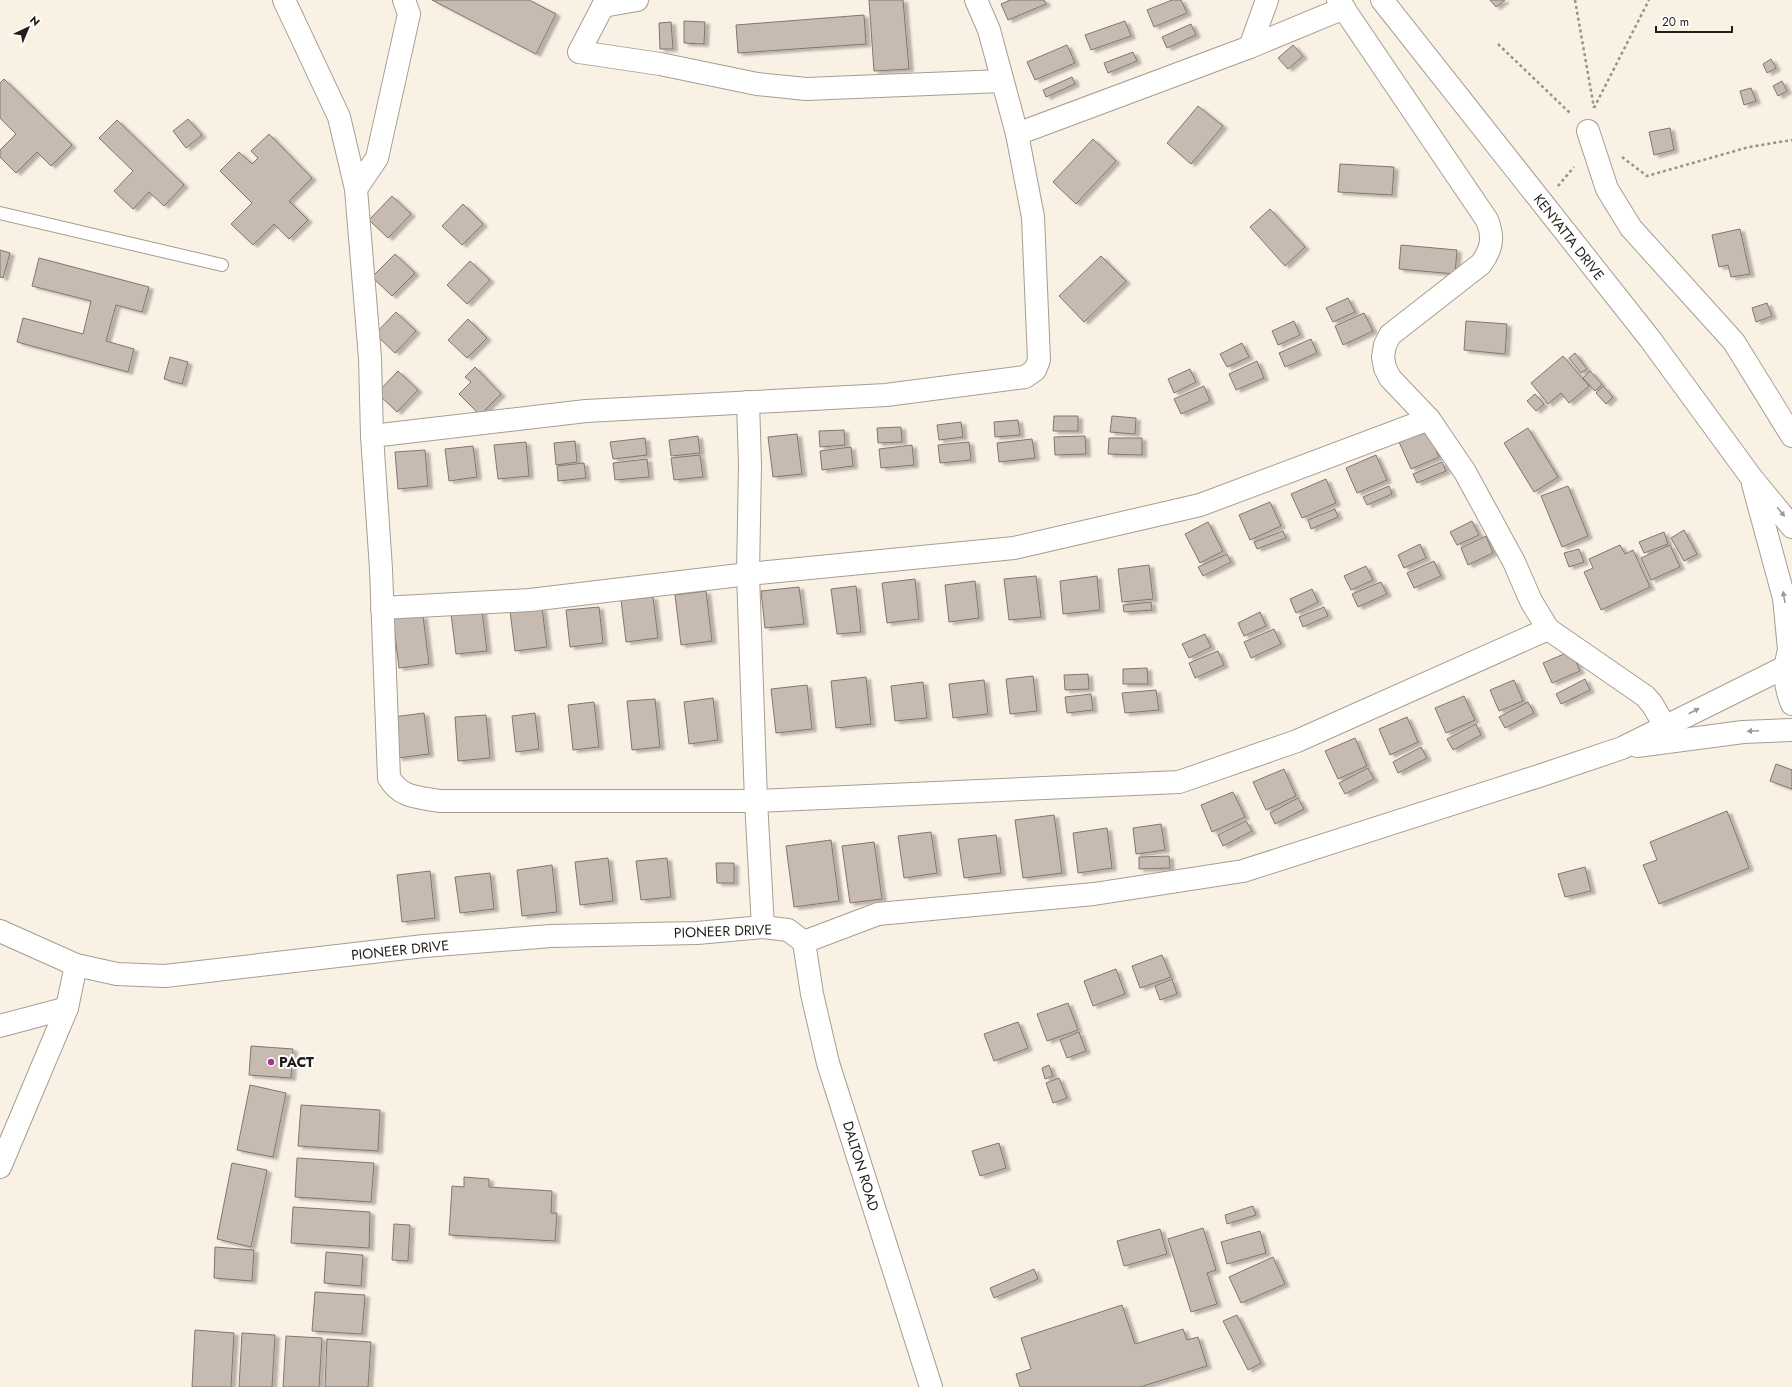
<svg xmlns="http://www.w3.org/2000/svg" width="1792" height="1387" viewBox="0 0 1792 1387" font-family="Jost,sans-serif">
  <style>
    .building { fill: #c7bab1; stroke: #82766e; filter: url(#shadow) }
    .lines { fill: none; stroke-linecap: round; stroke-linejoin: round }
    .lane-casing { stroke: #a69e92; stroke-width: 14 }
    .street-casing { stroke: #a69e92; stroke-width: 24 }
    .secondary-casing { stroke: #a69e92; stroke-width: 24 }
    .path { stroke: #989289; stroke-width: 2.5; stroke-dasharray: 3 3; stroke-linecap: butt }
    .lane { stroke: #fff; stroke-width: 12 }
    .street { stroke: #fff; stroke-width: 22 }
    .secondary { stroke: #fff; stroke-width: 22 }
    .oneway { fill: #9b9a98 }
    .poi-dot { fill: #a63490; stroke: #fff; stroke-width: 1.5 }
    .labels { text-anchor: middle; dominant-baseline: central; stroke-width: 4; stroke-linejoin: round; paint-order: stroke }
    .street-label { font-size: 14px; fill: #211e19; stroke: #fff }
    .poi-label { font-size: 14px; font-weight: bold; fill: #211e19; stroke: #fff; text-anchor: start }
  </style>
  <defs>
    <filter id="shadow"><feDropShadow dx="4.5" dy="2.5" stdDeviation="1" flood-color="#0004"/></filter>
  </defs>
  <rect width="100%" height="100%" fill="#faf1e5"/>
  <g class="building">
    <polygon points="432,0 529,0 556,14 536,54"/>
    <polygon points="869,0 903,0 909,69 874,71"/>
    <polygon points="1010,0 1044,0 1046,4 1008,20 1001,4"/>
    <polygon points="1172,0 1181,0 1187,13 1154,27 1147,10"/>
    <polygon points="1490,0 1505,0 1496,7"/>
    <polygon points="864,15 866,44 738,53 736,25"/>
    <polygon points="684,21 705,22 704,44 684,43"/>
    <polygon points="1125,21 1131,36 1091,50 1085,35"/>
    <polygon points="671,22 673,49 660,49 659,23"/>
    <polygon points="1191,24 1196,35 1167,48 1162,37"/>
    <polygon points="1067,45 1075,63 1035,80 1027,62"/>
    <polygon points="1293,45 1303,56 1288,69 1278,58"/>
    <polygon points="1133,52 1137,61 1108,73 1104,63"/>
    <polygon points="1771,59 1776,68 1767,73 1763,64"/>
    <polygon points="1072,77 1075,84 1046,97 1043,90"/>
    <polygon points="4,79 72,145 51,166 37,152 16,173 0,157 0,150 16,134 0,118 0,83"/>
    <polygon points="1782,81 1787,91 1778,96 1773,86"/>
    <polygon points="1751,88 1756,101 1744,105 1740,91"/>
    <polygon points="1198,106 1223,126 1191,164 1167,143"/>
    <polygon points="188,119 202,135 186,148 173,131"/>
    <polygon points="117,120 184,185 164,206 149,192 133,209 114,191 133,171 99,138"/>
    <polygon points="1670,128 1674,150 1654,155 1649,132"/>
    <polygon points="269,134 312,178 289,201 308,220 289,239 274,224 253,245 231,224 252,203 220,171 239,152 252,164 258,158 251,151"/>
    <polygon points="1093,139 1116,161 1076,204 1053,182"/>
    <polygon points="1340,164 1394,167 1392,195 1338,192"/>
    <polygon points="392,196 411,214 388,238 369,220"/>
    <polygon points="463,204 483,224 462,245 442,226"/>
    <polygon points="1270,209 1305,247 1285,266 1250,227"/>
    <polygon points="1740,229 1750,274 1731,277 1728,265 1719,267 1712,235"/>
    <polygon points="1401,245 1457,250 1455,274 1399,269"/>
    <polygon points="0,250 10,253 3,278 0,277"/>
    <polygon points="395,254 415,273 392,296 372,277"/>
    <polygon points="1101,256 1126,281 1084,322 1059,296"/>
    <polygon points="39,258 149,287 142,312 116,305 106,341 134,349 128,372 17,342 23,318 83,334 91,301 32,286"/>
    <polygon points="470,261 490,280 467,304 447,285"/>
    <polygon points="1348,298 1355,312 1333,322 1326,308"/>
    <polygon points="1767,303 1772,316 1756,322 1752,308"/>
    <polygon points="396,312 416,331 395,353 375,334"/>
    <polygon points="1364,313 1373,331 1343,345 1335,326"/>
    <polygon points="468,319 487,338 467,358 448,340"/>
    <polygon points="1294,321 1300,335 1278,345 1272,331"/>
    <polygon points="1466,321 1507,324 1505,354 1464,350"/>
    <polygon points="1311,339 1317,353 1285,367 1279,353"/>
    <polygon points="1242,343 1249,357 1227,367 1220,354"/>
    <polygon points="1575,353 1587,369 1581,373 1569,358"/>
    <polygon points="1563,356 1589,386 1569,403 1561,393 1548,404 1531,383"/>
    <polygon points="170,357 188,362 182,384 164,379"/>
    <polygon points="1257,361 1264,378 1236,390 1229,374"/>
    <polygon points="475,367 501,394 480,415 459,394 471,382 465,377"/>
    <polygon points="1190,369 1196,382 1174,393 1168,379"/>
    <polygon points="398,371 418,390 397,412 377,393"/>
    <polygon points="1590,371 1602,384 1595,391 1583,378"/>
    <polygon points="1204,386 1210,401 1181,414 1174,399"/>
    <polygon points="1603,386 1613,397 1606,404 1596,393"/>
    <polygon points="1535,394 1544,404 1536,411 1527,401"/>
    <polygon points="1054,416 1078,416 1078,431 1053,431"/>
    <polygon points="1112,416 1136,418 1135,434 1110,432"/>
    <polygon points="1018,420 1020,435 995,437 994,422"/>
    <polygon points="961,422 963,437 939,440 937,425"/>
    <polygon points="901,427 902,442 878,443 877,428"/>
    <polygon points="1528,428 1558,477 1534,492 1504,443"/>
    <polygon points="1427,429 1439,457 1411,469 1399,442"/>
    <polygon points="844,430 845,445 820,447 819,431"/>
    <polygon points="797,434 802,474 773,477 768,437"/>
    <polygon points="698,436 700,453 671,456 669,440"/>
    <polygon points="1085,436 1086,454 1055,455 1054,437"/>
    <polygon points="645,438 647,455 613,459 610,442"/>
    <polygon points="1109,438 1142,438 1142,455 1108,454"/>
    <polygon points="1032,439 1035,458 999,462 997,443"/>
    <polygon points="575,441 577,462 556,465 554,443"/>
    <polygon points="526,442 529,476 498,479 494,445"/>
    <polygon points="969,442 971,460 940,463 938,445"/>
    <polygon points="912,445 914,465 881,468 879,449"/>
    <polygon points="473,446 477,477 449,481 445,449"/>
    <polygon points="851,447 853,466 822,470 820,451"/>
    <polygon points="425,450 428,486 398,489 395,452"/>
    <polygon points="700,455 703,477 674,480 671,458"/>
    <polygon points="1376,455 1387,480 1357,493 1346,468"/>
    <polygon points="647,459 649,477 615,480 613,463"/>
    <polygon points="1442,462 1446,471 1417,483 1413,474"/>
    <polygon points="584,463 586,478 558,481 557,466"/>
    <polygon points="1326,479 1336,503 1302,518 1291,494"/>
    <polygon points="1389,486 1392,494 1367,505 1363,497"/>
    <polygon points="1568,486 1588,536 1562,547 1541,496"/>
    <polygon points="1270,502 1281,526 1250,540 1239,515"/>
    <polygon points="1335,509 1338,517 1311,529 1308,520"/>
    <polygon points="1472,521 1479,535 1457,545 1450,532"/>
    <polygon points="1208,522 1223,551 1200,563 1185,534"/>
    <polygon points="1684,530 1697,554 1684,561 1671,538"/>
    <polygon points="1283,531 1286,538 1257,549 1254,542"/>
    <polygon points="1664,532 1668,544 1644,553 1639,542"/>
    <polygon points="1486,536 1493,553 1468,565 1461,548"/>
    <polygon points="1420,544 1426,558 1404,568 1398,555"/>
    <polygon points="1620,545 1625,554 1633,550 1650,587 1601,610 1584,572 1593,568 1589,559"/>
    <polygon points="1670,545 1680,567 1651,580 1641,558"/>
    <polygon points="1579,549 1584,562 1569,567 1564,553"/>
    <polygon points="1227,554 1231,562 1203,576 1198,567"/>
    <polygon points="1434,561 1441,576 1414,588 1407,573"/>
    <polygon points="1149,565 1153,599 1122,602 1118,569"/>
    <polygon points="1366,566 1373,580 1351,590 1344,576"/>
    <polygon points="1036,576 1041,617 1009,620 1004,579"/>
    <polygon points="1097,576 1100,610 1063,614 1060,581"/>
    <polygon points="915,579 919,619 887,623 882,583"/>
    <polygon points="975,581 979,618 949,622 945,585"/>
    <polygon points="1381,582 1387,594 1358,607 1352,594"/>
    <polygon points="856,586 861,632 837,634 831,589"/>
    <polygon points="799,587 804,624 765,628 761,591"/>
    <polygon points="1312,589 1318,602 1296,613 1290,599"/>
    <polygon points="706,591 712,641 681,645 675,595"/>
    <polygon points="653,597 658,638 626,642 621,600"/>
    <polygon points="1151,602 1152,610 1124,612 1123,605"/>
    <polygon points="599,607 603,643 570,647 566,610"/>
    <polygon points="1324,607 1328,616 1303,627 1299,617"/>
    <polygon points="542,608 547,647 515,651 510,611"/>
    <polygon points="482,610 487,651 456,654 451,614"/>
    <polygon points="1260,612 1266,626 1244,636 1238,623"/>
    <polygon points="423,616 429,664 399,668 393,619"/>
    <polygon points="1274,629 1281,644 1251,658 1244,642"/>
    <polygon points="1205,634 1211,647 1189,658 1182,644"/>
    <polygon points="1218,651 1224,665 1195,678 1189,663"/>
    <polygon points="1571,651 1580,671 1552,683 1543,663"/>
    <polygon points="1147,668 1148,684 1123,684 1123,669"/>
    <polygon points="1088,674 1089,689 1065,690 1064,675"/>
    <polygon points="1033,676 1037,711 1010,714 1006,679"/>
    <polygon points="866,677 871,724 836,728 831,681"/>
    <polygon points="1585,679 1590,690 1561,704 1556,694"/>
    <polygon points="984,680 988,714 953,718 949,684"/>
    <polygon points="1514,680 1523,701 1499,711 1490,690"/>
    <polygon points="923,682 927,718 895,721 891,686"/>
    <polygon points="807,685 812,729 776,733 771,689"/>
    <polygon points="1156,690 1159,710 1125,713 1122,693"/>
    <polygon points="1091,694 1093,710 1067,713 1065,697"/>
    <polygon points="1464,696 1475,720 1446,733 1435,708"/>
    <polygon points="713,698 718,740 689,744 684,702"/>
    <polygon points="655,699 660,747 632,750 627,701"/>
    <polygon points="594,702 599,747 573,750 568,705"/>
    <polygon points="1528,702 1534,713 1505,728 1499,717"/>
    <polygon points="424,713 429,754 398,758 393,717"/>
    <polygon points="535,713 539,749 516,752 512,716"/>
    <polygon points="486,715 490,758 458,761 455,717"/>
    <polygon points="1407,717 1418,742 1390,755 1379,729"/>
    <polygon points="1476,724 1481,735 1453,750 1447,739"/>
    <polygon points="1355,738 1367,766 1338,779 1325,751"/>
    <polygon points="1421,747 1427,758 1398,773 1393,762"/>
    <polygon points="1776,764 1792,770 1792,789 1770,781"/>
    <polygon points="1368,768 1374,779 1345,794 1339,783"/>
    <polygon points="1284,769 1296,796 1266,810 1253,782"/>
    <polygon points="1233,792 1245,817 1212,832 1201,805"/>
    <polygon points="1298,798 1304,809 1275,824 1270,813"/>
    <polygon points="1727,811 1749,868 1659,904 1643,865 1657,860 1650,842"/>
    <polygon points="1054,815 1062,873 1023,878 1015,820"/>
    <polygon points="1246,821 1252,831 1223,846 1218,835"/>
    <polygon points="1161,824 1165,850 1136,854 1133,828"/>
    <polygon points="1107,828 1112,868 1078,873 1073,833"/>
    <polygon points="931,832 937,873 904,878 898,836"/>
    <polygon points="996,835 1001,873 964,878 958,839"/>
    <polygon points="831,840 839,901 794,907 786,846"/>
    <polygon points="874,842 882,899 850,903 842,846"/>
    <polygon points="1169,856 1170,868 1139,869 1139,857"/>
    <polygon points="608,858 613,901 580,905 575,862"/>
    <polygon points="667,858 671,897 641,900 636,861"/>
    <polygon points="716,863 734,863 734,883 717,883"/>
    <polygon points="552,865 557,912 522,916 517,870"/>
    <polygon points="1585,867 1591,891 1565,897 1558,874"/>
    <polygon points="430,871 435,918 402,922 397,875"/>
    <polygon points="490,873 494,909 460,913 455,877"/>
    <polygon points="1162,955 1171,977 1140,988 1132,966"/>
    <polygon points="1116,969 1125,994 1093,1006 1084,981"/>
    <polygon points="1172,979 1177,994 1160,1000 1155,986"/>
    <polygon points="1068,1003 1078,1030 1047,1041 1037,1014"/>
    <polygon points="1018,1022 1028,1048 994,1061 984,1034"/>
    <polygon points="1079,1032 1086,1051 1067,1058 1060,1040"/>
    <polygon points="251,1046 293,1049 291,1078 249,1075"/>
    <polygon points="1049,1065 1053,1076 1045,1079 1042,1068"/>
    <polygon points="1059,1078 1067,1098 1053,1103 1046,1083"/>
    <polygon points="250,1085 286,1093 273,1157 237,1150"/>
    <polygon points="301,1105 380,1110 378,1151 298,1146"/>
    <polygon points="999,1143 1006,1168 980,1176 972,1151"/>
    <polygon points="297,1158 374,1163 371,1202 295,1197"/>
    <polygon points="232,1163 267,1170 251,1247 217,1239"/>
    <polygon points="464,1177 489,1179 489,1187 552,1191 551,1213 557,1213 555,1241 449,1235 452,1186 464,1187"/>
    <polygon points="1253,1206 1256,1215 1227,1224 1225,1215"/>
    <polygon points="293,1207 370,1212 369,1248 291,1243"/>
    <polygon points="394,1224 410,1225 408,1261 392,1260"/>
    <polygon points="1203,1228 1216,1270 1207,1273 1217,1304 1191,1312 1168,1239"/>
    <polygon points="1160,1229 1167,1254 1124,1266 1117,1241"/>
    <polygon points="1260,1231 1266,1253 1227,1264 1221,1242"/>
    <polygon points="215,1247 254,1250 252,1281 214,1278"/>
    <polygon points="326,1252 363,1255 361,1286 324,1283"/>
    <polygon points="1273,1257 1285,1284 1241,1303 1229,1277"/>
    <polygon points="1034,1269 1038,1279 994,1298 990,1288"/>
    <polygon points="315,1292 365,1295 362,1334 312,1331"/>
    <polygon points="1122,1305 1135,1344 1183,1329 1187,1340 1198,1337 1207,1366 1140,1387 1020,1387 1016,1374 1031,1369 1021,1338"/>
    <polygon points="1237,1315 1261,1363 1248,1370 1223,1321"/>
    <polygon points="195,1330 234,1333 231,1387 192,1387"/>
    <polygon points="242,1333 275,1335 272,1387 239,1387"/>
    <polygon points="286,1336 322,1338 319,1387 283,1387"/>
    <polygon points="327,1339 371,1342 368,1387 325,1387"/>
  </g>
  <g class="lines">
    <g class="lane-casing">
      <polyline id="lane" points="0,213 222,265"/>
    </g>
    <g class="street-casing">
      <g id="street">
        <polyline points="284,0 339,117 356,189"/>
        <path d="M404 0 409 14 377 158 356 189 370 358 372 436 381 569 389 778C401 798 418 797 440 801H756L1179 782 1297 741 1548 629"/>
        <path d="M1338 0 1487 220C1494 237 1492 249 1481 264L1390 335 1385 345 1383 357 1385 368 1390 378 1429 419 1465 472 1514 562 1531 601 1548 629 1645 696 1652 704 1665 726"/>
        <polyline points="603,6 579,52 660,64 757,84 806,89 1002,81"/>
        <polyline points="603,6 637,0"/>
        <polyline points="1250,47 1267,0"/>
        <polyline points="1588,131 1607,189 1631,228 1734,342 1792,436"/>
        <polyline points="1017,134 1250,47 1344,8"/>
        <polyline points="748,402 750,465 748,574 756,801 763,927"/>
        <polyline points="372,436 586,411 886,395 1025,377 1035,370 1039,360 1033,217 1017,134 989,30 976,0"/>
        <polyline points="382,608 530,600 748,574 1014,548 1200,505 1429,419"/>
        <polyline points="0,1026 67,1008"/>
        <polyline points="0,1167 67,1008 76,965"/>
      </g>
    </g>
    <g class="secondary-casing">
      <g id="secondary">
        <polyline points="1382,0 1650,339 1751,477 1792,527"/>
        <polyline points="1753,484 1784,598 1789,649"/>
        <path d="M1788 654C1783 672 1785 687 1792 704"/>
        <polyline points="1637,746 1743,732 1792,730"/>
        <polyline points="0,931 76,965 117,974 165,976 424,946 551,936 697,933 763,927 788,930 804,942"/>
        <polyline points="804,942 878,914 1094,894 1243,871 1542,775 1622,748 1785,667"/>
        <polyline points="804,942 812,994 828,1063 931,1387"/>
      </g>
    </g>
    <g class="path">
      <polyline points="1575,0 1594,108"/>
      <polyline points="1498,44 1571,114"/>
      <polyline points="1594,108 1649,0"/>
      <polyline points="1622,157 1647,176 1749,147 1792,140"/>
      <polyline points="1558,186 1574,167"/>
    </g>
    <use href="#lane" class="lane"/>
    <use href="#street" class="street"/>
    <use href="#secondary" class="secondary"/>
  </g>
  <defs><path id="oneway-solid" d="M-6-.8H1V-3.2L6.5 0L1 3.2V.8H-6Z"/></defs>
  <g class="oneway">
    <use href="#oneway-solid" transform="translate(1781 512) rotate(51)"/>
    <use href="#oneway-solid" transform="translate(1784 597) rotate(-100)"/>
    <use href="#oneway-solid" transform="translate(1694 711) rotate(-27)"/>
    <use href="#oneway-solid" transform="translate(1753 731) rotate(178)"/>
  </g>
  <circle class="poi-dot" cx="271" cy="1062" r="4"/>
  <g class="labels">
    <g class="street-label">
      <text transform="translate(1569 237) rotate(52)">KENYATTA DRIVE</text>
      <text transform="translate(723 931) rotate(-2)">PIONEER DRIVE</text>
      <text transform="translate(400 950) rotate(-6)">PIONEER DRIVE</text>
      <text transform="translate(861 1166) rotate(73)">DALTON ROAD</text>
    </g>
    <g class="poi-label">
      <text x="279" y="1062">PACT</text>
    </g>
  </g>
  <g transform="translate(28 28) rotate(44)" stroke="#ffffff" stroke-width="3" paint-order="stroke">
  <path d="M0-3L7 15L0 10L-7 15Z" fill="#211e19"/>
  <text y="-6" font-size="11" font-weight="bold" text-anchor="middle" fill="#211e19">N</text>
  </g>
  <path d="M1656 26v6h76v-6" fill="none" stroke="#211e19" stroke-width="2"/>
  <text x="1662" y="26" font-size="12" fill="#211e19" stroke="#ffffff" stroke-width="3" paint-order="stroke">20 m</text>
</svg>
